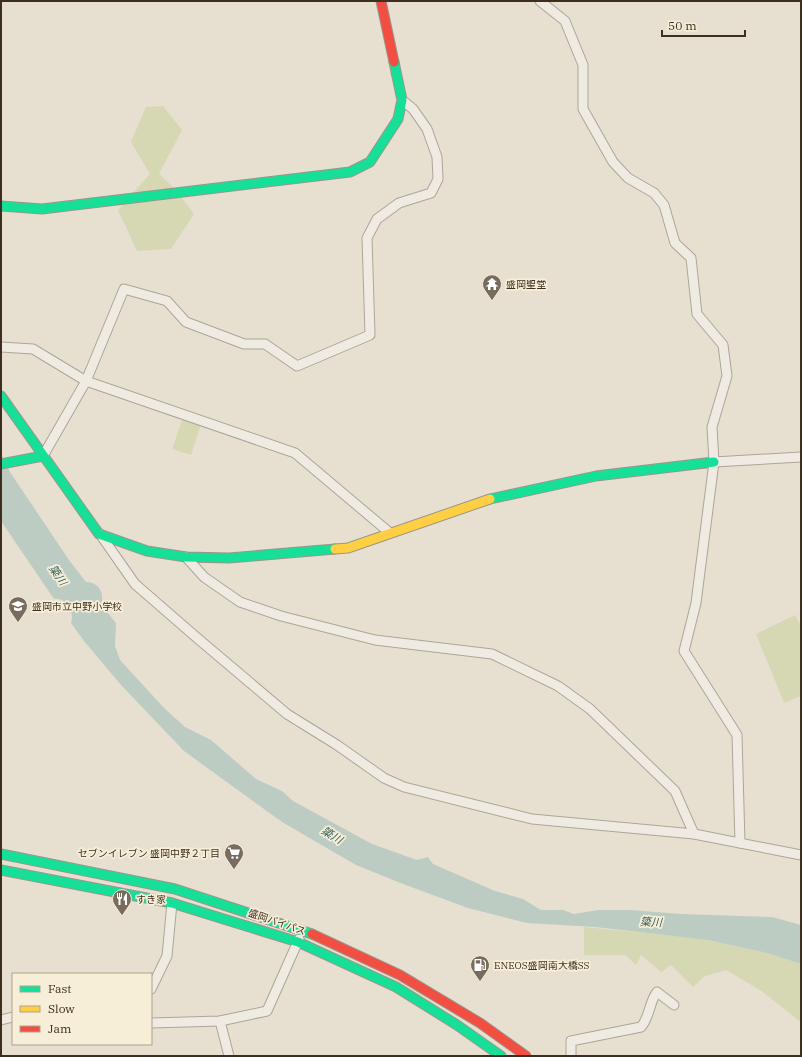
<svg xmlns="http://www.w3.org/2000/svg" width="802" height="1057" viewBox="0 0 802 1057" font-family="'IBM Plex Serif','Noto Sans JP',serif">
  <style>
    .green { fill: #d6d7b3 }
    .water { fill: #bcccc2 }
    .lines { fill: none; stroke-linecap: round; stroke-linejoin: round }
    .street-casing { stroke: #ada599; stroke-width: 11 }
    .fast-casing { stroke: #9c958a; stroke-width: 11 }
    .slow-casing { stroke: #9c958a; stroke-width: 11 }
    .jam-casing { stroke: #9c958a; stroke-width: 11 }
    .street { stroke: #efebe3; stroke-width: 9 }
    .fast { stroke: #16e098; stroke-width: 9 }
    .slow { stroke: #ffcf43; stroke-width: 9 }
    .jam { stroke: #f24e42; stroke-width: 9 }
    .labels { text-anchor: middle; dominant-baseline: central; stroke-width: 3.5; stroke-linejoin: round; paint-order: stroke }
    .poi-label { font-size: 10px; fill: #3d2e20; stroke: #f7eed8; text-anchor: start }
    .street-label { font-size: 10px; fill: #3d2e20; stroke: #f7eed8 }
    .water-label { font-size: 11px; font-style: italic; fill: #2f5d5a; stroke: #f7eed8 }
  </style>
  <rect width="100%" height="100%" fill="#e7e0d1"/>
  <g class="green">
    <polygon points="163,106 182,130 159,174 176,190 194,214 171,249 137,251 118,210 150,174 131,142 146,107"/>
    <polygon points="183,418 201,424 191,455 172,449"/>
    <polygon points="795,615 801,626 801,696 784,703 756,634"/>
    <polygon points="584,927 709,939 767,953 801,964 801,1022 760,990 726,970 705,976 693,987 671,965 661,972 641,955 636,965 625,955 584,955"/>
  </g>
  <path class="water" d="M1 454 10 472 69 560 86 582C99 582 105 593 101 605L116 623 115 646 120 660 165 709 185 727 211 740 256 779 282 791 293 801 372 844 417 860 428 857 433 864 495 891 523 899 541 910H563L574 914 598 910H630L681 914 772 917 801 925V964L767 953 709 940 595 927 527 923 468 908 403 884 356 865 282 822 184 751 121 685 84 641 71 623C75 612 66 597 54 599L1 521Z"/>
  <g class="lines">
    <g class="street-casing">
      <g id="street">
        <polyline points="540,1 565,21 583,65 583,109 613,162 628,178 654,193 664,205 675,243 691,258 697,314 723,345 727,376 712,427 714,462 696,603 684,651 737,735 740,843"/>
        <polyline points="1,347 33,349 86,381 295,453 390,533"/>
        <polyline points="43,456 86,381 124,289 167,301 186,322 244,344 265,344 297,366 370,335 367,238 377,219 399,203 431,193 438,179 437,157 427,129 413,109 402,100"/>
        <polyline points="714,462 801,457"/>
        <polyline points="100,534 135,584 196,637 287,714 337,745 384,778 404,787 532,819 694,834 801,855"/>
        <polyline points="186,557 204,577 240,602 281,616 375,640 492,654 558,686 590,709 675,791 694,834"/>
        <polyline points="151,989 167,956 172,903"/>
        <polyline points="1,1020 13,1017"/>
        <polyline points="220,1021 229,1056"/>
        <polyline points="151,1023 220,1021 267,1011 299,939"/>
        <path d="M571 1056V1041L641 1027C650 1017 649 1002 657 992L674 1005"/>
      </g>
    </g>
    <g class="fast-casing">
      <g id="fast">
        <polyline points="1,206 42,209 350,172 370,162 398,119 402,100 394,62"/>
        <polyline points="1,396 99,534 147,551 186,557 229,558 335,549"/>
        <polyline points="1,464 43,456"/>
        <polyline points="490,499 596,476 714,462"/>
        <polyline points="1,854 175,889 312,934"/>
        <polyline points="1,870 172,903 298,942 396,987 457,1025 501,1056"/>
      </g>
    </g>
    <g class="slow-casing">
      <polyline id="slow" points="335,549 348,548 490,499"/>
    </g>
    <g class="jam-casing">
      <g id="jam">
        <polyline points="381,1 394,62"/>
        <polyline points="312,934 400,975 480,1023 526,1056"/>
      </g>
    </g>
    <use href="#street" class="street"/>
    <use href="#fast" class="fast"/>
    <use href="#slow" class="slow"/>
    <use href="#jam" class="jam"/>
  </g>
  <defs>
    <g id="temple-pin" transform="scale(1)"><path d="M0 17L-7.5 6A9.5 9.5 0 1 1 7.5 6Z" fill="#786c5e" stroke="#f7eed8"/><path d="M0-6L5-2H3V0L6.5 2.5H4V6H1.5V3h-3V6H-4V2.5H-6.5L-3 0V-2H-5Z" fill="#fff"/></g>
    <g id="school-pin" transform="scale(1)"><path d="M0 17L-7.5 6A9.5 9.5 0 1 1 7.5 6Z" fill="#786c5e" stroke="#f7eed8"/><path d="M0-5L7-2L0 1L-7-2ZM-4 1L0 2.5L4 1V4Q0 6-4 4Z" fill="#fff"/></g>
    <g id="supermarket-pin" transform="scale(1)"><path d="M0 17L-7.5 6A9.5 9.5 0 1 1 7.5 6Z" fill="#786c5e" stroke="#f7eed8"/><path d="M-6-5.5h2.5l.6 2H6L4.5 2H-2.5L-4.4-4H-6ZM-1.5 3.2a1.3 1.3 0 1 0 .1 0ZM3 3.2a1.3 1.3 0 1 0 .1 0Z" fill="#fff"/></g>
    <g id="restaurant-pin" transform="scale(1)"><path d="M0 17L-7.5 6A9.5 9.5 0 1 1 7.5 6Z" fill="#786c5e" stroke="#f7eed8"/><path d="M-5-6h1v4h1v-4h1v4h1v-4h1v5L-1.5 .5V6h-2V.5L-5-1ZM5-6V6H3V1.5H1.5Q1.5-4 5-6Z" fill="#fff"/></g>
    <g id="fuel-pin" transform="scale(1)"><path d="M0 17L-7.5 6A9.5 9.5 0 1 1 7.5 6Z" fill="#786c5e" stroke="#f7eed8"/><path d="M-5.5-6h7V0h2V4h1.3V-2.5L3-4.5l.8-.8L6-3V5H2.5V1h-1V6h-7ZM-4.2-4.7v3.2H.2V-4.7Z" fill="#fff"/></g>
  </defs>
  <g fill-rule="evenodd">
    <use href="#temple-pin" x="492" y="284"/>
    <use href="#school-pin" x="18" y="606"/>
    <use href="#supermarket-pin" x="234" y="853"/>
    <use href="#restaurant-pin" x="122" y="899"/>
    <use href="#fuel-pin" x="480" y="965"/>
  </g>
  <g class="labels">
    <g class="poi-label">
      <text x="506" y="284">盛岡聖堂</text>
      <text x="32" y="606">盛岡市立中野小学校</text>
      <text x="220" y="853" text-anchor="end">セブンイレブン 盛岡中野２丁目</text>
      <text x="136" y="899">すき家</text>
      <text x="494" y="965">ENEOS盛岡南大橋SS</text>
    </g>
    <g class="street-label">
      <text transform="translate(277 922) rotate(19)">盛岡バイパス</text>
    </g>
    <g class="water-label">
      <text transform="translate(58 575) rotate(55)">簗川</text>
      <text transform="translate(332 835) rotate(31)">簗川</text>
      <text transform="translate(651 922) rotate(2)">簗川</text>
    </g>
  </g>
  <rect width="802" height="1057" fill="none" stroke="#3d2e20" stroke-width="4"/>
  <rect x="12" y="973" width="140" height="72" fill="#f7eed8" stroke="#ada18e"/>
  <rect x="20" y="986" width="20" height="6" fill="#16e098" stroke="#ada18e"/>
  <text x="48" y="993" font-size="12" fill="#3d2e20">Fast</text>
  <rect x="20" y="1006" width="20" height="6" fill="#ffcf43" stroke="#ada18e"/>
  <text x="48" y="1013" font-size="12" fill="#3d2e20">Slow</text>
  <rect x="20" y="1026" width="20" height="6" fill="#f24e42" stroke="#ada18e"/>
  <text x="48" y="1033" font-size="12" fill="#3d2e20">Jam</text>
  <path d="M662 30v6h83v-6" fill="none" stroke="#3d2e20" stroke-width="2"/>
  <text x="668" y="30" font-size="12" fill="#3d2e20" stroke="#f7eed8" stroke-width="3" paint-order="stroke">50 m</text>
</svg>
